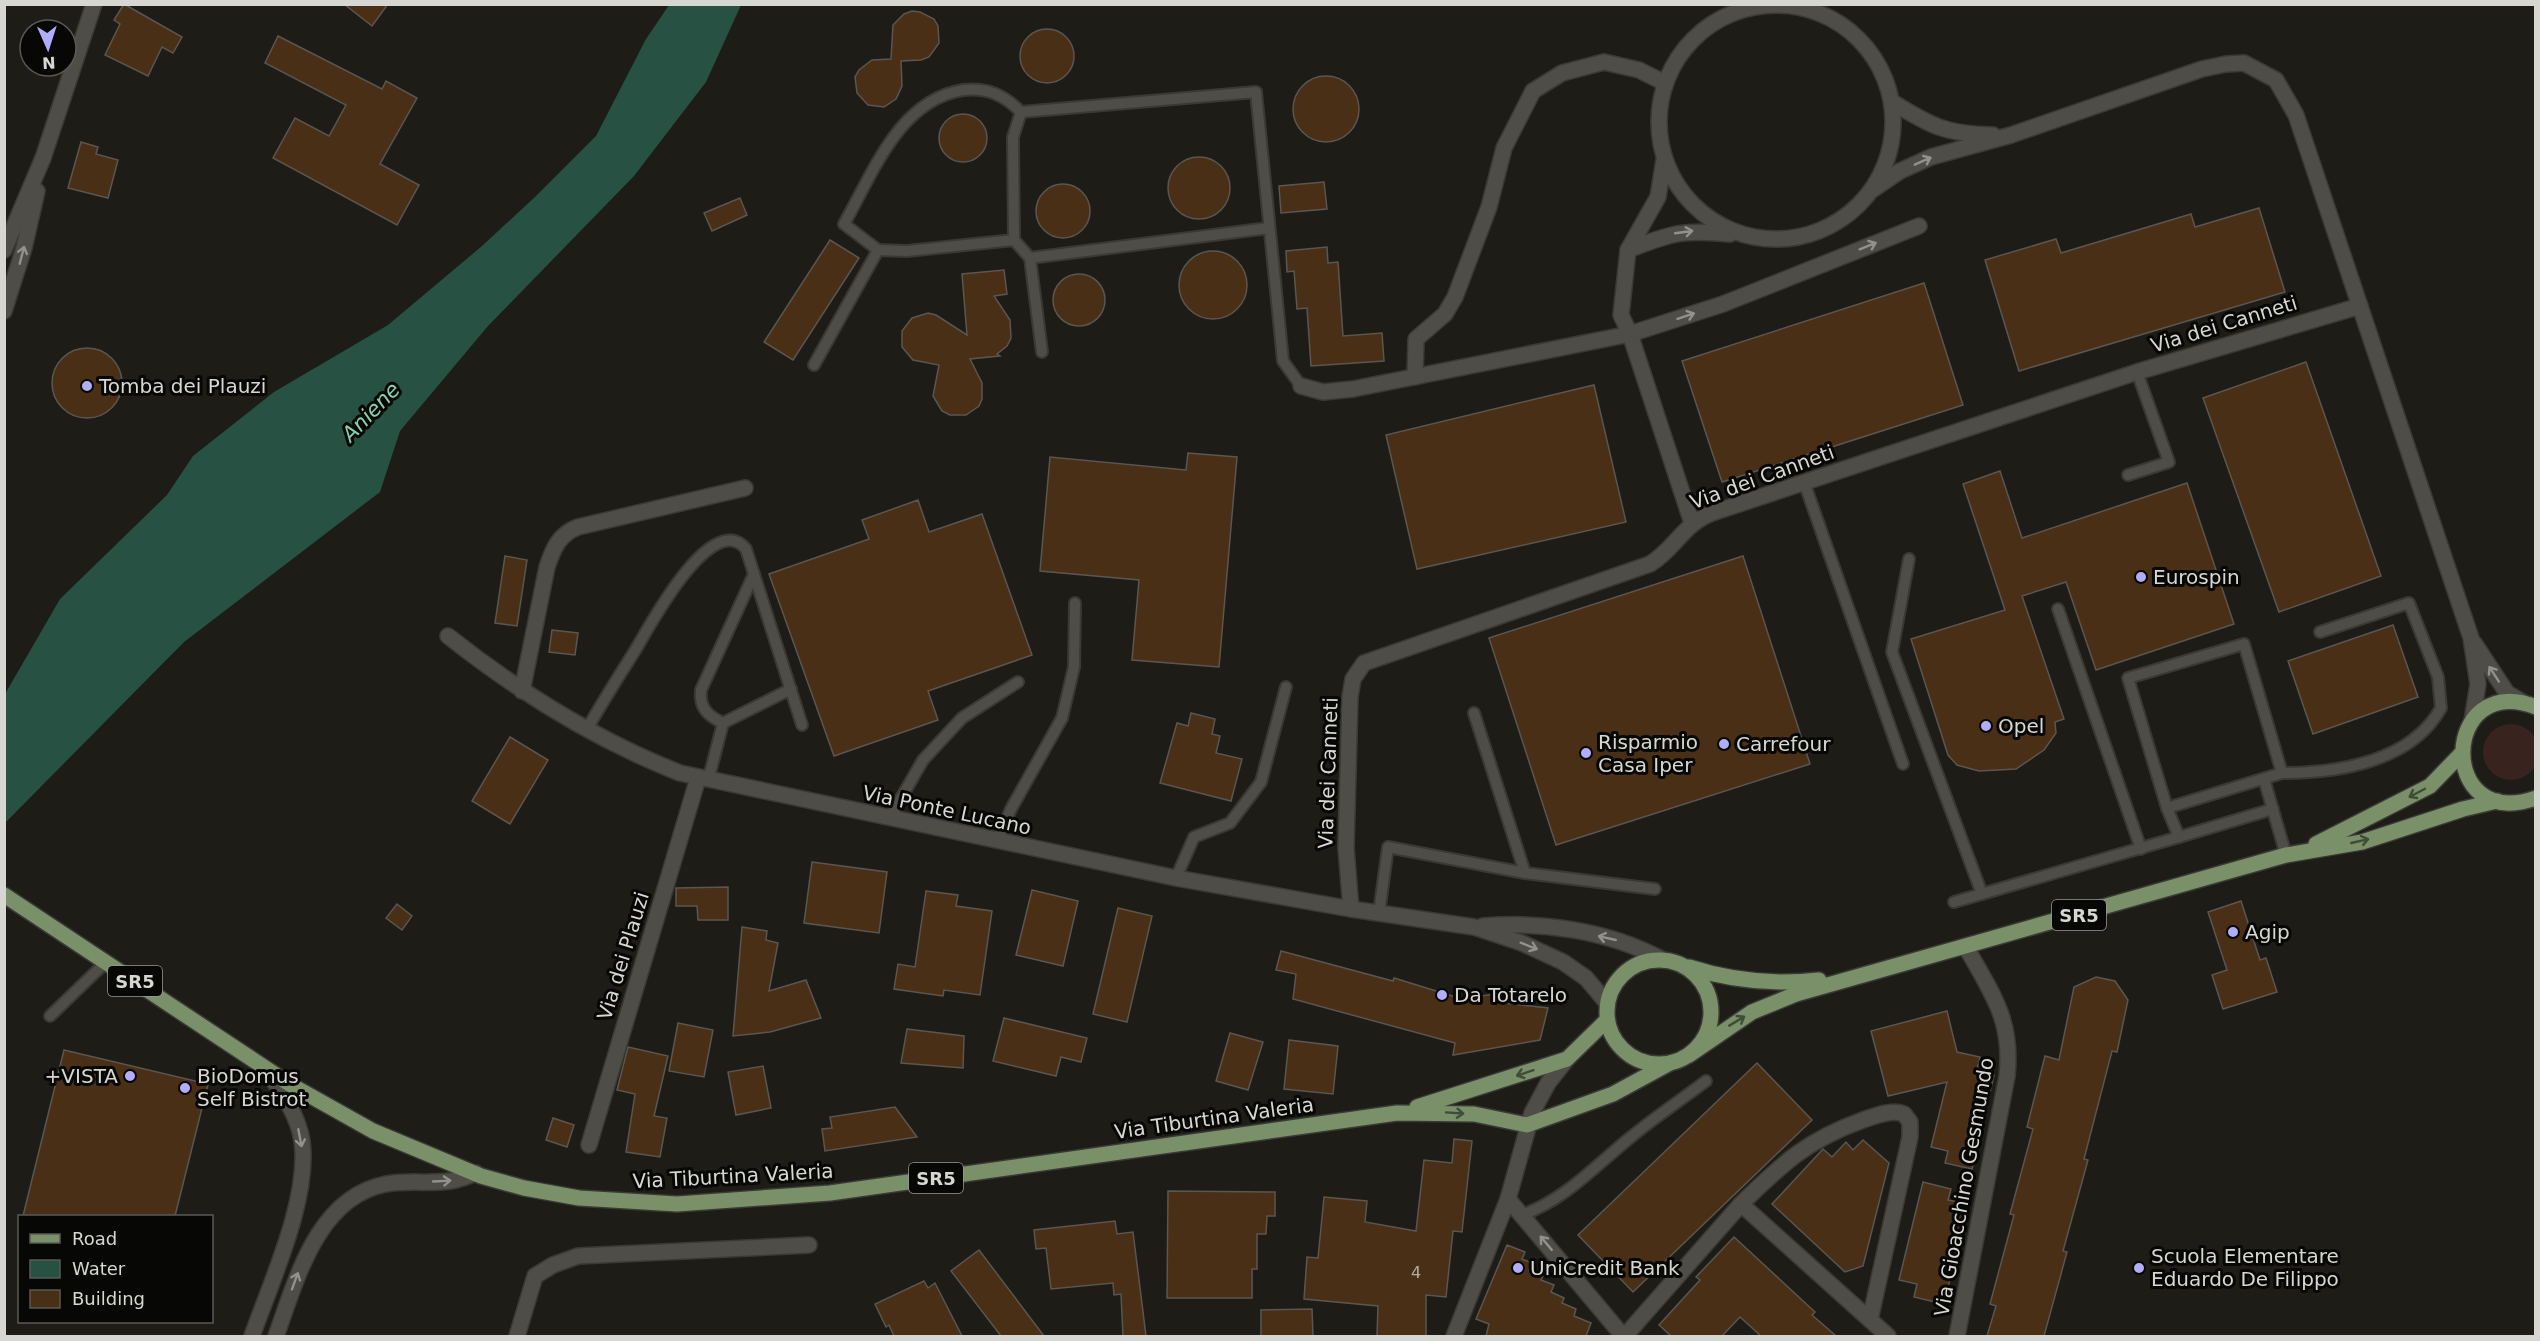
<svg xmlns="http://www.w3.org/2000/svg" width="2540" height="1341" viewBox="0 0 2540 1341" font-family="'DejaVu Sans',sans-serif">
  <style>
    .green { fill: #39231f }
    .water { fill: #275143 }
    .building { fill: #482f15; stroke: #5b5651; stroke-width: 1.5 }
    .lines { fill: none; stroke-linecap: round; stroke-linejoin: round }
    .lane-casing { stroke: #393935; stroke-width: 14 }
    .street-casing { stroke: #393935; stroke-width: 18 }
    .secondary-casing { stroke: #393935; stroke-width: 18 }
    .primary-casing { stroke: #393935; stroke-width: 18 }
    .lane { stroke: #4e4d47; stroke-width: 10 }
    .street { stroke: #4e4d47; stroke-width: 15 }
    .secondary { stroke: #4e4d47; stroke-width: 15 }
    .primary { stroke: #799069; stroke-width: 15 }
    .oneway { stroke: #92928c }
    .oneway2 { stroke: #404c37 }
    .poi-dot { fill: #b0adfa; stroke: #070705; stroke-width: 2 }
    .labels { text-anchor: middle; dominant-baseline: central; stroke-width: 6; stroke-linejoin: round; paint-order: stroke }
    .number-label { font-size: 16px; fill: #b2aca3 }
    .shield { fill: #070705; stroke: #989894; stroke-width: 1.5 }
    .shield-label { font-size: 18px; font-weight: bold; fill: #d6d6d2 }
    .street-label { font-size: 20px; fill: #d6d6d2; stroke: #070705 }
    .poi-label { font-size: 20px; fill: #d6d6d2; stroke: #070705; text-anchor: start }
    .water-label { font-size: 21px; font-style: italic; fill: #86d0b5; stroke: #070705 }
  </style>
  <rect width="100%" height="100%" fill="#1d1c17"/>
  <circle class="green" cx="2511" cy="752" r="28"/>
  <polygon class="water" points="669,5 741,5 706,82 634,176 488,326 400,431 380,492 184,642 5,823 5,694 60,599 167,495 193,456 274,392 388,325 482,246 536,196 596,136 646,39"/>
  <g class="building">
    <polygon points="124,4 182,37 173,53 162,47 148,76 105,55 120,24 114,20"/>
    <polygon points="344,4 388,4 372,26"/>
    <polygon points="912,11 920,12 934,19 938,26 939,43 929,57 921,60 901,61 902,86 896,99 884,107 868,105 857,93 855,77 859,70 872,60 891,59 893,25 904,14"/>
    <circle cx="1047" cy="56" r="27"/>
    <polygon points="278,36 382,89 386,81 417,98 380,164 419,185 397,225 273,158 295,118 329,136 346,105 265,63"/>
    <circle cx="1326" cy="109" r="33"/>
    <circle cx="963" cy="138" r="24"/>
    <polygon points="81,142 98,147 96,154 118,160 108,198 68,188"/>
    <circle cx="1199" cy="188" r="31"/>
    <polygon points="1324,182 1327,209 1281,213 1279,186"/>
    <circle cx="1063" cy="211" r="27"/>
    <polygon points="740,198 747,215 712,231 704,213"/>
    <polygon points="2259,208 2285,292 2019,371 1985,260 2056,239 2061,253 2191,214 2195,227"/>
    <polygon points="830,240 859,258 793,360 764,342"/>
    <polygon points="1327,247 1328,263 1338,262 1343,336 1382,333 1384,361 1311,366 1307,308 1297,309 1294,271 1287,272 1286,251"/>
    <circle cx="1213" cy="285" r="34"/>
    <polygon points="1004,270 1007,294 994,296 1010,320 1011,338 1007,346 997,354 1000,356 970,359 982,383 982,399 979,406 966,415 950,415 942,411 933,396 939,365 913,360 902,347 902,331 912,318 928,313 936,315 967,335 962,274"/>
    <circle cx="1079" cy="300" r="26"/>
    <polygon points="1924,283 1963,405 1722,482 1682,361"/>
    <circle cx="87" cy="383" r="35"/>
    <polygon points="2306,362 2381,576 2279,612 2203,398"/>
    <polygon points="1594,385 1626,522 1417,569 1386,435"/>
    <polygon points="1188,453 1237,457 1219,667 1132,660 1139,580 1040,571 1050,457 1186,470"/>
    <polygon points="2000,471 2022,538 2187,483 2234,624 2096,670 2066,582 2022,596 2064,719 2055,722 2056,733 2044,750 2016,769 1979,771 1957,765 1948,755 1911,639 2005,610 1963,484"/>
    <polygon points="918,500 929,532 982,514 1032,655 928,691 938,720 834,756 769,574 869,539 862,520"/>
    <polygon points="505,556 527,560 517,626 495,623"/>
    <polygon points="1743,556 1810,764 1556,845 1489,638"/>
    <polygon points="2393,625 2418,697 2313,734 2288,661"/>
    <polygon points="552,630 578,633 575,655 549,652"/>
    <polygon points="1191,713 1215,719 1212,734 1220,736 1216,753 1242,759 1231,801 1160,783 1177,723 1188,726"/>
    <polygon points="510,737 548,760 510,824 472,801"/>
    <polygon points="812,862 887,872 879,933 804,923"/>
    <polygon points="728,887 728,920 698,920 697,906 676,906 676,888"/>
    <polygon points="1032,890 1078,901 1063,966 1016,955"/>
    <polygon points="926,891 958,895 956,906 992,911 980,995 944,990 943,996 894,989 898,964 915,967"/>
    <polygon points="2241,901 2260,960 2266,958 2277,992 2223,1009 2212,975 2227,970 2208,912"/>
    <polygon points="397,904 412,916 402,930 386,918"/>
    <polygon points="1118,908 1152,916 1127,1022 1093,1014"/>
    <polygon points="742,927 767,931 766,940 778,943 769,991 806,980 821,1018 770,1032 733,1036"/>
    <polygon points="1281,951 1393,981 1394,978 1462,999 1494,994 1496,1002 1548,1008 1540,1040 1453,1055 1455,1043 1293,999 1296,974 1276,970"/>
    <polygon points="2096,977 2115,981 2128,1000 2117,1052 2112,1051 2084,1159 2088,1160 2063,1251 2067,1252 2044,1336 1987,1336 1996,1306 1990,1304 2014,1215 2010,1214 2033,1129 2027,1127 2045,1056 2059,1060 2074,987"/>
    <polygon points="1947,1011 1957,1052 1980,1057 1977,1070 1994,1075 1972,1169 1945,1163 1948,1151 1931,1147 1947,1082 1888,1096 1871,1031"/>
    <polygon points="1004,1018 1087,1038 1081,1062 1061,1057 1056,1076 993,1061"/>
    <polygon points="678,1023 713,1030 704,1077 669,1071"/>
    <polygon points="907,1029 964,1036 963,1068 901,1063"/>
    <polygon points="1230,1033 1263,1042 1248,1090 1216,1081"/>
    <polygon points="1289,1040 1338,1046 1333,1094 1284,1089"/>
    <polygon points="628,1047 668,1056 654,1116 667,1118 660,1157 626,1152 635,1094 617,1090"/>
    <polygon points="64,1050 208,1084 175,1216 23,1216"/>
    <polygon points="1757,1063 1812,1120 1633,1292 1578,1235"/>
    <polygon points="763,1066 771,1108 736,1115 728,1072"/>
    <polygon points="895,1107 917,1137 825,1151 822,1129 832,1128 830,1117"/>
    <polygon points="553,1118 574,1125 567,1147 546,1140"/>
    <polygon points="1454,1139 1472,1141 1462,1232 1453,1231 1446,1297 1426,1295 1426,1336 1377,1336 1378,1306 1304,1299 1307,1257 1318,1258 1324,1197 1367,1201 1365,1222 1416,1231 1424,1160 1452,1163"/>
    <polygon points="1863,1140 1889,1163 1863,1266 1845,1272 1772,1204 1823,1149 1832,1157 1846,1142 1853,1150"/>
    <polygon points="1923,1182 1951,1189 1948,1200 1968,1204 1944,1304 1914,1297 1917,1284 1899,1280"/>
    <polygon points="1168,1191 1275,1192 1275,1216 1267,1216 1266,1234 1257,1234 1257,1269 1252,1269 1252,1298 1167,1298"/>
    <polygon points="1115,1221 1117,1234 1133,1232 1146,1336 1123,1336 1121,1294 1114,1295 1113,1283 1051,1289 1046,1248 1036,1249 1034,1230"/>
    <polygon points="1734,1237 1815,1312 1812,1315 1836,1336 1761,1336 1740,1317 1722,1336 1671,1336 1659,1325 1700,1280 1696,1277"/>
    <polygon points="1507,1245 1525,1252 1522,1259 1532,1263 1529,1270 1543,1276 1541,1280 1554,1285 1551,1292 1564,1298 1562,1303 1576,1309 1574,1316 1591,1323 1586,1336 1486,1336 1489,1324 1476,1319"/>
    <polygon points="979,1250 1044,1336 1001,1336 951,1271"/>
    <polygon points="924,1281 928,1288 935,1283 962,1336 894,1336 889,1325 886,1327 875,1304"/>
    <polygon points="1312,1309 1313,1336 1261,1336 1261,1310"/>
  </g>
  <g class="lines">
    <g class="lane-casing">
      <g id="lane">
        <path d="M878 250 844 224C873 173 899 100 963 90 987 87 1004 95 1021 112"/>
        <polyline points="1030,258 1269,228"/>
        <polyline points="1042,352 1030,258 1014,240 1013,137 1021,112 1256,92 1283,361 1301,386"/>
        <polyline points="814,365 878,250 907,251 1014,240"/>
        <polyline points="2128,475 2169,462 2137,372"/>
        <polyline points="1804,482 1903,764"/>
        <polyline points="1909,559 1892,652 1982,894"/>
        <polyline points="2058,609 2141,849"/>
        <polygon points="2244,644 2282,773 2167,808 2128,678"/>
        <polyline points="1474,713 1525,873"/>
        <path d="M723 723C708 716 699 708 701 690L754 574"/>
        <path d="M587 729C603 701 619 676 636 649 649 627 712 508 746 549L802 725"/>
        <path d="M2282 773C2338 773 2411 762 2441 708L2438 677 2409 603 2320 632"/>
        <polyline points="2264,779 2286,855"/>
        <polyline points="708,781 723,723 791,689"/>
        <polyline points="2167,808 2179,837 2273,809"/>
        <polyline points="889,819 923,760 962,718 1018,682"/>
        <polyline points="997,842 1011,809 1062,718 1074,667 1075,603"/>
        <polyline points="1176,878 1194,837 1230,823 1261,782 1286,687"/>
        <polyline points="1954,902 2179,837"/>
        <polyline points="1379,913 1388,847 1525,873 1655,889"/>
        <polyline points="50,1016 106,962"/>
        <path d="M1522 1215C1566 1199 1595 1166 1631 1137 1655 1117 1681 1100 1706 1081"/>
      </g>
    </g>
    <g class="street-casing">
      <g id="street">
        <polyline points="1630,334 1692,523"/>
        <polyline points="1415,377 1416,339 1445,314 1455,297 1489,207 1504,148 1533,91 1562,73 1604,62 1639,70 1665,83"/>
        <polyline points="1301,386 1323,392 1353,389 1630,334 1723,304 1919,226"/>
        <path d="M448 636C519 692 596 740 680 773L1176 878 1351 909 1474 927 1522 943 1563 962 1586 978 1607 1003"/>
        <path d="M522 691 547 567C553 549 559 534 578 527L745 488"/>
        <path d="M1351 909 1346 848 1350 697 1353 679 1364 663 1650 564C1675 549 1683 524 1712 513L2137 372 2360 306"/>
        <path d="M1483 926C1542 921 1609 931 1661 959"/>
        <polyline points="589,1145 698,778"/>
        <path d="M1741 1204C1783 1163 1807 1140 1863 1120 1875 1116 1892 1109 1904 1114L1910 1122V1137L1870 1320"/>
        <path d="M252 1336C271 1282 310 1198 302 1141 298 1114 280 1090 265 1068"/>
        <path d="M276 1336C296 1281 317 1197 386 1184 407 1180 429 1184 450 1181 459 1180 468 1176 476 1173"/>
        <polyline points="517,1336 535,1276 553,1265 578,1256 809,1245"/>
        <polyline points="1625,1336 1741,1204 1888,1336"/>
        <path d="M1957 1336 2007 1076C2013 1020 1992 994 1966 947"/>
      </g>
    </g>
    <g class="secondary-casing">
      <g id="secondary">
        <circle cx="1776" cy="122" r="117"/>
        <path d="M1892 102C1931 126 1945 134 1993 135"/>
        <polyline points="1872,190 1900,171 1931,157 2011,135 2202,69 2226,64 2244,63 2276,80 2296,115 2471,638 2478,684 2472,721"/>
        <polyline points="4,250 43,158 94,4"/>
        <path d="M1628 250C1671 233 1684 229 1730 234"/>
        <polyline points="4,311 24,248 37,191"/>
        <polyline points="1630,334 1621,315 1628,250 1658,197 1664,160"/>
        <polyline points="2474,643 2507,693 2524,703"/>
        <polyline points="1508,1199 1623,1336"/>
        <polyline points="1454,1336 1508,1199 1532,1113 1548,1083 1567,1059"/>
      </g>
    </g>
    <g class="primary-casing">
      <g id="primary">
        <path d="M2536 707C2441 670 2436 833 2536 798"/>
        <polyline points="2316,844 2430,786 2461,754"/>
        <polyline points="4,895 291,1085 373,1131 481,1176 524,1188 579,1198 677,1204 830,1193 1397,1113 1474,1114 1527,1125 1613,1094 1670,1063"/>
        <circle cx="1659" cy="1012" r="52"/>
        <path d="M1689 967C1732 981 1773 985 1819 980"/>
        <polyline points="1689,1055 1752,1012 1796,994 2286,855 2362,842 2463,809 2497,801"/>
        <polyline points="1417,1107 1567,1059 1607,1020"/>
      </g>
    </g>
    <use href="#lane" class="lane"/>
    <use href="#street" class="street"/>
    <use href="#secondary" class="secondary"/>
    <use href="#primary" class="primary"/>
  </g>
  <defs><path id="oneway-shaft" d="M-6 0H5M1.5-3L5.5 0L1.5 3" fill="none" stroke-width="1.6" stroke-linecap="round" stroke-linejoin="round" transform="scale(1.5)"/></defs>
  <g class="oneway">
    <use href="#oneway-shaft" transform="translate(1923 161) rotate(-24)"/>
    <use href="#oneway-shaft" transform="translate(1684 232) rotate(-8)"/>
    <use href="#oneway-shaft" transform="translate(1868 246) rotate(-22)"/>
    <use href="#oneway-shaft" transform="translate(22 255) rotate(-75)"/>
    <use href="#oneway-shaft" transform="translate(1686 316) rotate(-18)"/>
    <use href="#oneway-shaft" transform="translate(2494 674) rotate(-123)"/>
    <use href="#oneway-shaft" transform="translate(1607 938) rotate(-167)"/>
    <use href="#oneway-shaft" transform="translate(1529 946) rotate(22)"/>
    <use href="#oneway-shaft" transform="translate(300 1138) rotate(79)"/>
    <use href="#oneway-shaft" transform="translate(442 1181) rotate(-3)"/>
    <use href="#oneway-shaft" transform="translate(1546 1243) rotate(-130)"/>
    <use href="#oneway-shaft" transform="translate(295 1281) rotate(-70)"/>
  </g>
  <g class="oneway2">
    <use href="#oneway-shaft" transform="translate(2417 793) rotate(152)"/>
    <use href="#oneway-shaft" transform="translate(2360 841) rotate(-13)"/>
    <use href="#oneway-shaft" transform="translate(1737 1021) rotate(-31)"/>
    <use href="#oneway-shaft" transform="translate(1525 1073) rotate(162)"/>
    <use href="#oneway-shaft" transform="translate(1455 1113) rotate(4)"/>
  </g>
  <g class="poi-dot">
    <circle cx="87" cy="386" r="6"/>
    <circle cx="2141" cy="577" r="6"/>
    <circle cx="1986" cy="726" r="6"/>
    <circle cx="1724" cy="744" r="6"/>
    <circle cx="1586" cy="753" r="6"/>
    <circle cx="2233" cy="932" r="6"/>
    <circle cx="1442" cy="995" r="6"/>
    <circle cx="130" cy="1076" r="6"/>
    <circle cx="185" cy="1088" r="6"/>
    <circle cx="1518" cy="1268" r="6"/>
    <circle cx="2139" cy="1268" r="6"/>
  </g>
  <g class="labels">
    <g class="number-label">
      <text x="1416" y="1272">4</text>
    </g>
    <g class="shield">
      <rect x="2052" y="900" width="54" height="30" rx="4.5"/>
      <rect x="108" y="966" width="54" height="30" rx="4.5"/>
      <rect x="909" y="1163" width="54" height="30" rx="4.5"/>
    </g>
    <g class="shield-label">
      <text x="2079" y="915">SR5</text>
      <text x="135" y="981">SR5</text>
      <text x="936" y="1178">SR5</text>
    </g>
    <g class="street-label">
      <text transform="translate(2224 324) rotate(-17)">Via dei Canneti</text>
      <text transform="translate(1762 477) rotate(-20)">Via dei Canneti</text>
      <text transform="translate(1328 773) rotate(-88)">Via dei Canneti</text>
      <text transform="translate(947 810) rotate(12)">Via Ponte Lucano</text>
      <text transform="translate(623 956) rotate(-73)">Via dei Plauzi</text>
      <text transform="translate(1214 1118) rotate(-8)">Via Tiburtina Valeria</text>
      <text transform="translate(733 1176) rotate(-3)">Via Tiburtina Valeria</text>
      <text transform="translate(1964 1187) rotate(-80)">Via Gioacchino Gesmundo</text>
    </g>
    <g class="poi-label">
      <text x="99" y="386">Tomba dei Plauzi</text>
      <text x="2153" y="577">Eurospin</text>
      <text x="1998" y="726">Opel</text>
      <text x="1598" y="742">Risparmio<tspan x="1598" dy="23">Casa Iper</tspan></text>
      <text x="1736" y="744">Carrefour</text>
      <text x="2245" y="932">Agip</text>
      <text x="1454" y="995">Da Totarelo</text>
      <text x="118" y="1076" text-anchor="end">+VISTA</text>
      <text x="197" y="1076">BioDomus<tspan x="197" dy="23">Self Bistrot</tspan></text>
      <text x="2151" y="1256">Scuola Elementare<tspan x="2151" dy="23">Eduardo De Filippo</tspan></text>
      <text x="1530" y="1268">UniCredit Bank</text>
    </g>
    <g class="water-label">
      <text transform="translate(371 412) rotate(-46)">Aniene</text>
    </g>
  </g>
  <rect width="2540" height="1341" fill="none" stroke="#d6d6d2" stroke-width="12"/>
  <rect x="18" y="1215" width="195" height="108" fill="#070705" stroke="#5a5a57" stroke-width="1.5"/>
  <rect x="30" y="1234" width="30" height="9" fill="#799069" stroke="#5a5a57" stroke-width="1.5"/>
  <text x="72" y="1245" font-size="18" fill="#d6d6d2">Road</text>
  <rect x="30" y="1260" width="30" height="18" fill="#275143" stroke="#5a5a57" stroke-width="1.5"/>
  <text x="72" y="1275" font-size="18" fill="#d6d6d2">Water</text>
  <rect x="30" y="1290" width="30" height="18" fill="#482f15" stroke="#5a5a57" stroke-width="1.5"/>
  <text x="72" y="1305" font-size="18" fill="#d6d6d2">Building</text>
  <g transform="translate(48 48) rotate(177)"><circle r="28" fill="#070705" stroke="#5a5a57" stroke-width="1.5"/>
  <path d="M0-4.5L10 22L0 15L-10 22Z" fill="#b0adfa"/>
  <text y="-9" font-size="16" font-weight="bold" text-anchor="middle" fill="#d6d6d2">N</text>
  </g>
</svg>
